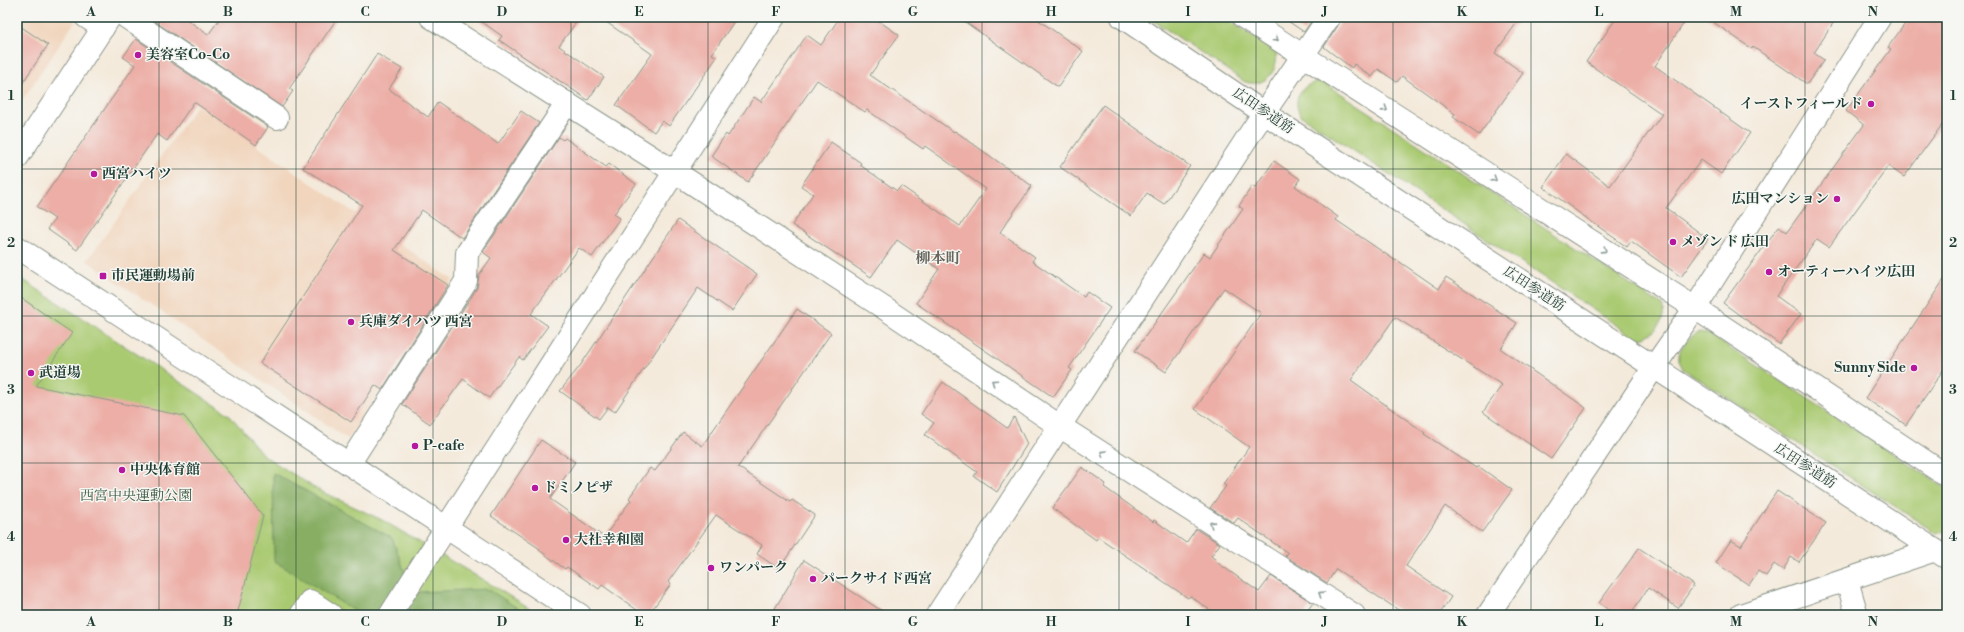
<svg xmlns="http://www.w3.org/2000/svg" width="1964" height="632" viewBox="0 0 1964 632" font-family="'Libre Bodoni','Noto Serif JP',serif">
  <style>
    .built { fill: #f1d5bd }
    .green { fill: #aaca72; stroke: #648453 }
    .forest { fill: #87ae64; stroke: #53764c }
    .building { fill: #ecaea6 }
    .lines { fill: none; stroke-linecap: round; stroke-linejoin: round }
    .minor-casing { stroke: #8a9488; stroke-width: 24 }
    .minor { stroke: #fff; stroke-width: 22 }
    .oneway { stroke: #8f9e9a }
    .grid { fill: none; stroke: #1f3d34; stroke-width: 1; stroke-opacity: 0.55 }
    .poi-dot { fill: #b5179e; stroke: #f6f6f2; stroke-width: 1.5 }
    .labels { text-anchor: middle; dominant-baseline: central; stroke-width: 3; stroke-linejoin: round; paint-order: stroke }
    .poi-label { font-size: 14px; font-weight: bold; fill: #1f3d34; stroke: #f6f6f2; text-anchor: start }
    .street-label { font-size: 14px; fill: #1f3d34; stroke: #f6f6f2 }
    .park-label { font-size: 14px; fill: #3b5940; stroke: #f6f6f2 }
    .neighbourhood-label { font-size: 15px; font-weight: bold; fill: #67655c; stroke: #f6f6f2 }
    .neatline { fill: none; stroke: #1f3d34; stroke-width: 1.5 }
    .grid-label { font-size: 13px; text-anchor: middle; font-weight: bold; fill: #1f3d34 }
  </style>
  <rect width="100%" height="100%" fill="#f6f6f2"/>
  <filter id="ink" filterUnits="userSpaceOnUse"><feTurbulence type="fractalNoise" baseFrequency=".025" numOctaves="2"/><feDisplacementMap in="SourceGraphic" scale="8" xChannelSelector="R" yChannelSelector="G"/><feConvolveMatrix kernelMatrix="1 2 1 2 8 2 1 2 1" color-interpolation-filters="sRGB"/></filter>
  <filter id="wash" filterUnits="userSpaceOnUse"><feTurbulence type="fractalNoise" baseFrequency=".012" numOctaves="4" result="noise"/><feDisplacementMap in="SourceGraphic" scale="16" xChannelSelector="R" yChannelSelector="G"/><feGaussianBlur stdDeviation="0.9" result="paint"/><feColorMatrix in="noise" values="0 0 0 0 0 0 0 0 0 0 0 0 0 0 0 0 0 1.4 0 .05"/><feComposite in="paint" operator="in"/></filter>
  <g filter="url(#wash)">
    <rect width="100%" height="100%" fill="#f4eadb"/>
    <g class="built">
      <polygon points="17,17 78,17 17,108"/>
      <polygon points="197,105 453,280 348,439 87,261"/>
    </g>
    <g class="green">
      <path d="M1148 17H1224L1276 52C1279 71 1265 88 1245 82Z"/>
      <path d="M1322 81 1662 305C1668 322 1652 337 1637 339L1300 115C1291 97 1303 83 1322 81Z"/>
      <polygon points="17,276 229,414 263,455 318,490 382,520 495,587 539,615 17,615"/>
      <path d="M1699 332 1707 333 1947 489V530L1936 533 1683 369C1682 366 1679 362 1679 360 1677 348 1690 336 1699 332Z"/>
    </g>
    <g class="forest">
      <polygon points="273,473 392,538 406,575 382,615 361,615 274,561"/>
      <polygon points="488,589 528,615 403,615 418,592"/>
    </g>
    <g id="blocks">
      <g class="building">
        <polygon points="152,17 184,17 208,35 221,17 338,17 289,89 293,91 282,107 151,19"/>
        <polygon points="475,17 580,17 559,46 604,77 588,100 499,40 502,36"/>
        <polygon points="599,17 737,17 712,54 717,57 669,126 662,121 654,132 616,105 652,54"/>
        <polygon points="840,17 873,17 899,35 870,75 954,132 955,131 1032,186 1000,232 1035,257 1032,261 1084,297 1087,292 1110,308 1069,368 1072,370 1053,397 916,303 939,269 897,240 871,277 792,225 813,194 801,186 831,142 861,163 860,165 897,191 901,186 960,226 986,189 925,146 923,149 867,110 865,112 817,80 748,182 711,156 726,134 728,136 754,97 761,102 807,35 821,45"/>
        <polygon points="958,17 1034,17 1083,51 1058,87"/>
        <polygon points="1282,17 1314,17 1304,32"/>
        <polygon points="1341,17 1521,17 1495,53 1523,73 1479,135 1453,117 1455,114 1402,76 1397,82 1378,69 1372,77 1354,64 1352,68 1329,51 1324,47 1339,24"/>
        <polygon points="1617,17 1688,17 1655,66 1750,133 1721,174 1701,160 1666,208 1708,239 1681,277 1631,241 1627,247 1543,187 1566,154 1610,186 1662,114 1586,62"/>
        <polygon points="1706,17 1837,17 1814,53 1824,60 1807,84 1753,47 1752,49"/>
        <polygon points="1910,17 1947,17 1947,118 1904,177 1888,166 1829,247 1817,239 1776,296 1801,314 1779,344 1723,303 1779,226 1787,232 1864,125 1846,111 1891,49 1888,47"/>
        <polygon points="17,24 48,45 17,91"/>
        <polygon points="136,39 268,127 256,145 194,102 167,141 157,134 77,250 47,229 55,219 37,207 135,65 123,57"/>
        <polygon points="377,54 402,69 389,89 428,117 438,102 498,144 521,111 539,123 462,238 422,210 394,250 448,285 382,390 375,385 351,422 260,363 362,205 303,168"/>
        <polygon points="1103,105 1190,166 1164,204 1147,193 1131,216 1060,167"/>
        <polygon points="559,137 563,140 565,138 606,167 609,164 636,184 614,214 620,218 592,257 579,248 531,314 548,326 523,360 519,357 489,398 463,379 430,424 402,404 477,288 479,275 491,258 483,252"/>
        <polygon points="1274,161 1300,179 1295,186 1338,217 1336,220 1396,261 1397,260 1439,289 1446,277 1517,323 1501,349 1586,408 1551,459 1483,412 1502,385 1395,317 1351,380 1425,433 1424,434 1476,468 1478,466 1512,490 1482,532 1445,506 1406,566 1451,597 1439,615 1406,615 1336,569 1327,583 1285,556 1288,553 1238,518 1234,523 1210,508 1226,486 1223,484 1249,447 1195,409 1261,313 1224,288 1166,372 1135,351 1204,253 1210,257 1243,209 1239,206 1252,186 1255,188"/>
        <polygon points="678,220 757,274 732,311 698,288 615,412 608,407 599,419 560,391 580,366"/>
        <polygon points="1947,275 1947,364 1906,425 1865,398"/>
        <polygon points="17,295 72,333 36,386 184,416 263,516 237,615 17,615"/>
        <polygon points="797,309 831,333 738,467 790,502 792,500 815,515 779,569 757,554 762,545 716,515 668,582 671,584 648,615 644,615 602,585 599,589 567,567 565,569 539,550 540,549 491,516 541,440 575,462 550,499 604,537 631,500 629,498 650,468 655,471 683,432 702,446"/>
        <polygon points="943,382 1007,428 1014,417 1027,444 997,492 974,476 977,472 925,435 934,423 921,414"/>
        <polygon points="1082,467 1106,484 1104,487 1153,522 1154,520 1186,543 1196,529 1220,544 1211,556 1216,560 1215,561 1259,592 1271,576 1313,603 1304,615 1217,615 1190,596 1188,598 1098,537 1096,540 1052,508"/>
        <polygon points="1777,491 1826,523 1799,562 1791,557 1783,570 1774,564 1766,576 1758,571 1749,585 1716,563 1731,540 1741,546"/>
        <polygon points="1639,548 1694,585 1678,608 1648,588 1630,615 1616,615 1599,603"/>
        <polygon points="804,560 888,615 771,615"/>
      </g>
    </g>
  </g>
  <g filter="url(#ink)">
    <use href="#blocks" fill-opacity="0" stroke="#8a9488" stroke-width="1"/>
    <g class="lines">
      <g class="minor-casing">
        <g id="minor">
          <polyline points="86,17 103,28"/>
          <polyline points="126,17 277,118"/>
          <polyline points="431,17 675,172 884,308 1061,427 1354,615"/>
          <polyline points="1122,17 1264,113 1947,558"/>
          <polyline points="1243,17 1695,308 1947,476"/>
          <polyline points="17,158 110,17"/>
          <polyline points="17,247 580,615"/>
          <polyline points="349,464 466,281 467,253 567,103"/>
          <polyline points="1847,580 1857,615"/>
          <polyline points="301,615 310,601 331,615"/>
          <polyline points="390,615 774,17"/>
          <polyline points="937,615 1251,132 1329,17"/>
          <polyline points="1488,615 1654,367 1695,308 1880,17"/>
          <polyline points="1741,615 1935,550"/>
        </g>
      </g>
      <use href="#minor" class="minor"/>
    </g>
    <defs><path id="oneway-chevron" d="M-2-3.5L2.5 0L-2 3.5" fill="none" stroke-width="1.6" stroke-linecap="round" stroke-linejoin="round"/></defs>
    <g class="oneway">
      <use href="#oneway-chevron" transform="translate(1276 39) rotate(34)"/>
      <use href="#oneway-chevron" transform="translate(1385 109) rotate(33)"/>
      <use href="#oneway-chevron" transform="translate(1494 179) rotate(33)"/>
      <use href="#oneway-chevron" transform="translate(1604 250) rotate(33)"/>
      <use href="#oneway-chevron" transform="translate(994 382) rotate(-146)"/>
      <use href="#oneway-chevron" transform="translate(1103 453) rotate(-147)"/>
      <use href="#oneway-chevron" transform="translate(1212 524) rotate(-147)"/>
      <use href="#oneway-chevron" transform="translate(1321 594) rotate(-147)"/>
    </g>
  </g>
  <path class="grid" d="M159 17V615M296 17V615M433 17V615M571 17V615M708 17V615M845 17V615M982 17V615M1119 17V615M1256 17V615M1393 17V615M1531 17V615M1668 17V615M1805 17V615M17 169H1947M17 316H1947M17 463H1947"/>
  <g class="poi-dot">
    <circle cx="138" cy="55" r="4"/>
    <circle cx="1871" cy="104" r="4"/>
    <circle cx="94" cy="174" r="4"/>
    <circle cx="1837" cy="199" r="4"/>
    <circle cx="1673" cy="242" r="4"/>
    <circle cx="1769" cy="272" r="4"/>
    <rect x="99" y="272" width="8" height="8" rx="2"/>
    <circle cx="351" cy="322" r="4"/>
    <circle cx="1914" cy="368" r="4"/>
    <circle cx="31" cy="373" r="4"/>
    <circle cx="415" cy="446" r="4"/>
    <circle cx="122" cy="470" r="4"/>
    <circle cx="535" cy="488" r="4"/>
    <circle cx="566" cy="540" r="4"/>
    <circle cx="711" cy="568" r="4"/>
    <circle cx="813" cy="579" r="4"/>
  </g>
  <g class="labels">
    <g class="poi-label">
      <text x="146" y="55">美容室Co-Co</text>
      <text x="1863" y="104" text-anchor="end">イーストフィールド</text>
      <text x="102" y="174">西宮ハイツ</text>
      <text x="1829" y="199" text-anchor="end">広田マンション</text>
      <text x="1681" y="242">メゾン ド 広田</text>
      <text x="1777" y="272">オーティーハイツ広田</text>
      <text x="111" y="276">市民運動場前</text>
      <text x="359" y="322">兵庫ダイハツ 西宮</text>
      <text x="1906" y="368" text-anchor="end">Sunny Side</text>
      <text x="39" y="373">武道場</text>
      <text x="423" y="446">P-cafe</text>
      <text x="130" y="470">中央体育館</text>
      <text x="543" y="488">ドミノピザ</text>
      <text x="574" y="540">大社幸和園</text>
      <text x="719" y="568">ワンパーク</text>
      <text x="821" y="579">パークサイド西宮</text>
    </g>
    <g class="street-label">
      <text transform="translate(1263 111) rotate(34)">広田参道筋</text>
      <text transform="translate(1534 289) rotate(33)">広田参道筋</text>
      <text transform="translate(1805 466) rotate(33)">広田参道筋</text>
    </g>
    <g class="park-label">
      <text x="136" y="496">西宮中央運動公園</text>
    </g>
    <g class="neighbourhood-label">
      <text x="938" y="258">柳本町</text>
    </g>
  </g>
  <rect width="1964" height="632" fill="none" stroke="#f6f6f2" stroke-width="44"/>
  <rect x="22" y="22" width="1920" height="588" class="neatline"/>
  <g class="grid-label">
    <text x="91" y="16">A</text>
    <text x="228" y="16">B</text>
    <text x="365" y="16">C</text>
    <text x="502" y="16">D</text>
    <text x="639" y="16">E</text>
    <text x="776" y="16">F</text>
    <text x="913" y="16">G</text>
    <text x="1051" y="16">H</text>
    <text x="1188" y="16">I</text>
    <text x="1325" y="16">J</text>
    <text x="1462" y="16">K</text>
    <text x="1599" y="16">L</text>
    <text x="1736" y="16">M</text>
    <text x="1873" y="16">N</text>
    <text x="11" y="100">1</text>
    <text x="1953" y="100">1</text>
    <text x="11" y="247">2</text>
    <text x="1953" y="247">2</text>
    <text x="11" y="394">3</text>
    <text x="1953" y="394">3</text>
    <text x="11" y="541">4</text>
    <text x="1953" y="541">4</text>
    <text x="91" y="626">A</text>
    <text x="228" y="626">B</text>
    <text x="365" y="626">C</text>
    <text x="502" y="626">D</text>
    <text x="639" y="626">E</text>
    <text x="776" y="626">F</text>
    <text x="913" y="626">G</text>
    <text x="1051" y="626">H</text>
    <text x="1188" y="626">I</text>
    <text x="1325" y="626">J</text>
    <text x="1462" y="626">K</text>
    <text x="1599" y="626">L</text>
    <text x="1736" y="626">M</text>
    <text x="1873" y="626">N</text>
  </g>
</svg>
